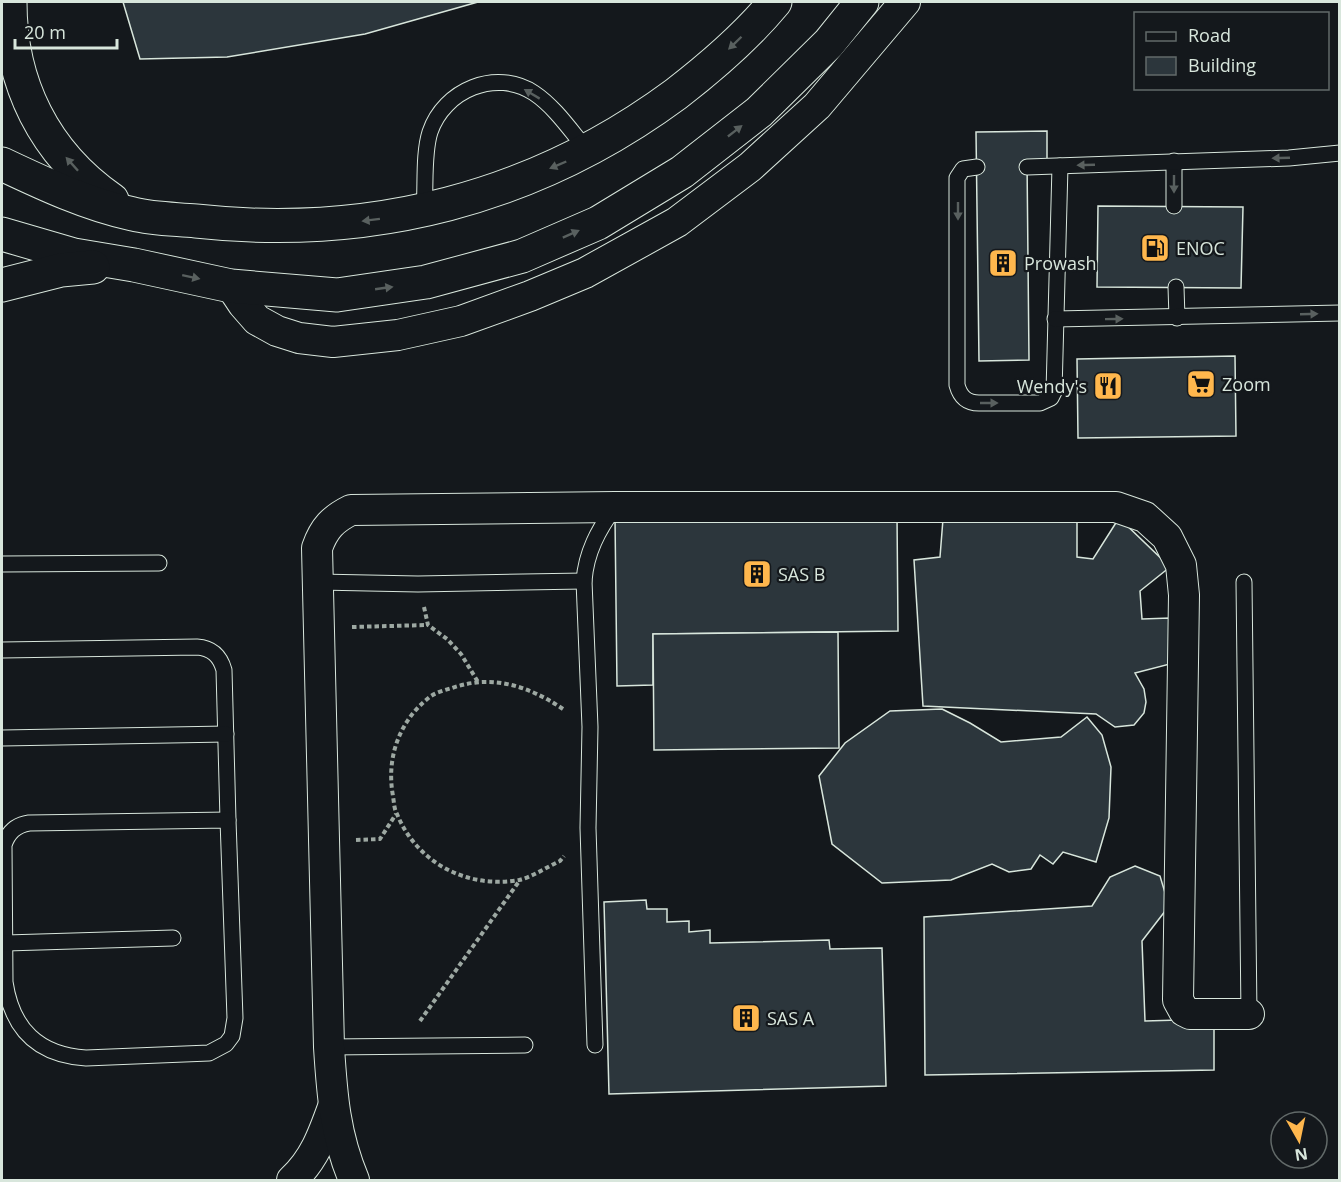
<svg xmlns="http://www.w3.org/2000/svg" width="1341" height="1182" viewBox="0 0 1341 1182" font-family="'Open Sans',sans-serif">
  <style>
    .building { fill: #2c363c; stroke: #d8e6dc; stroke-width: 1.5 }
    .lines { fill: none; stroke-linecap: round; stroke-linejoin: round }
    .service-casing { stroke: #d8e6dc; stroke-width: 17 }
    .minor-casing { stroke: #d8e6dc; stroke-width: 32 }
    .tertiary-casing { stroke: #d8e6dc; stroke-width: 35 }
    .path { stroke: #9da8a2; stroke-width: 4; stroke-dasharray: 4.5 3; stroke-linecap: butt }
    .service { stroke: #14181c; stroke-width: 15 }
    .minor { stroke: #14181c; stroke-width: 30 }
    .tertiary { stroke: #14181c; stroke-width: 33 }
    .oneway { fill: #59605f }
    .labels { text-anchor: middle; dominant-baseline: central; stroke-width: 4.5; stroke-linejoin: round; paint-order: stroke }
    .poi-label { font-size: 18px; fill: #d8e6dc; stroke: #14181c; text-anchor: start }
  </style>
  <rect width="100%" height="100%" fill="#14181c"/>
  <g class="building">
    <polygon points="123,2 478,2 365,34 227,57 140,59"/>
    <polygon points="1047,131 1047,160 1027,160 1029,360 979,361 976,132"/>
    <polygon points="1098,206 1243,207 1241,288 1097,287"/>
    <polygon points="1235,356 1236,436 1078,438 1077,359"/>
    <polygon points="897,515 898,631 653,634 653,685 617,686 615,518"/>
    <polygon points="1077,517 1077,557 1093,559 1119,518 1170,567 1140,591 1142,619 1170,618 1170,664 1135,673 1144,689 1146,702 1144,713 1134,725 1115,727 1096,714 923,706 914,560 940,557 943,519"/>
    <polygon points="838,632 839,748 654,750 653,634"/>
    <polygon points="942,709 970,723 1001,742 1061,737 1087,717 1102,735 1111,767 1109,818 1096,862 1063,852 1053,864 1040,855 1031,869 1009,872 992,864 951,880 882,883 832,844 819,776 845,743 890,711"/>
    <polygon points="1135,866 1160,876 1169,906 1142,941 1145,1021 1214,1019 1214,1070 925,1075 924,917 1092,906 1110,877"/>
    <polygon points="646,900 647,909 667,909 667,922 689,921 689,932 710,930 710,943 829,940 830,949 882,948 886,1086 609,1094 604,902"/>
  </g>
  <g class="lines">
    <g class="service-casing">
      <g id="service">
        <polyline points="1174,161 1174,206"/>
        <path d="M977 167 963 169 957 178V385C960 396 966 403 979 403H1040L1051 398 1054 392 1060 166"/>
        <polyline points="1027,167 1289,158 1340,153"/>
        <path d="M424 209C426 186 423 154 430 132 444 90 496 68 534 93 555 107 571 131 587 150"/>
        <polyline points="1176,287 1177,318"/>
        <polyline points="1055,319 1340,313"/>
        <polyline points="2,564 159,563"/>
        <polyline points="318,582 418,584 584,581"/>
        <polyline points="1244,582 1249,1014"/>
        <path d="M2 650 197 647C212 648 220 656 224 670L228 820"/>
        <polyline points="2,738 226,734"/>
        <path d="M228 820 235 1018 232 1036 226 1044 209 1053 86 1058C38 1055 12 1029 5 982L4 845C8 832 16 825 29 823Z"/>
        <polyline points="6,943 173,938"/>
        <path d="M595 1045 588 828 590 727 584 581C586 553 598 530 615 507"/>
        <polyline points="329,1047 525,1045"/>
      </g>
    </g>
    <g class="minor-casing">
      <g id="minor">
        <polyline points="231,286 243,304 257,320 277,331 299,338 333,342 398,335 461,321 530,296 585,273 677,222 750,167 817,106 905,2"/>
        <path d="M292 1180C314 1160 323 1135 333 1107"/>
        <path d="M354 1180C335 1135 332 1095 329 1047L317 548C324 528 333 519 351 510L615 507H1116L1145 517 1167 537 1181 565 1184 595 1178 1000 1184 1011 1190 1014H1249"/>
      </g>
    </g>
    <g class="tertiary-casing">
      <g id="tertiary">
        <path d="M10 2C10 83 44 153 112 200"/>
        <path d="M2 164C42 183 89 205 133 214 153 219 175 219 196 221 370 240 534 199 676 94 711 67 747 36 775 2"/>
        <polyline points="2,234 74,255 134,265 231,286 337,295 426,282 522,256 598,223 682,172 759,112 829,43 862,2"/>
        <polyline points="2,285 61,270 93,267"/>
      </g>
    </g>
    <g class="path">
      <polyline points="424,607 428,625 447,639 461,654 478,682"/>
      <polyline points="352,627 428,625"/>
      <path d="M563 709C529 686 492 674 452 688 445 690 437 692 431 696 399 720 386 758 393 796 394 802 394 809 397 814 417 863 467 889 519 880 532 877 547 867 560 861L564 856"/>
      <polyline points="356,840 380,839 396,814"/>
      <polyline points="420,1021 520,880"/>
    </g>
    <use href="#service" class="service"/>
    <use href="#minor" class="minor"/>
    <use href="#tertiary" class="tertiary"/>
  </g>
  <defs><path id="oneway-solid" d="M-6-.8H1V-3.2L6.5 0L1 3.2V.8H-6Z" transform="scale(1.5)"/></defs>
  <g class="oneway">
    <use href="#oneway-solid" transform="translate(735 43) rotate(136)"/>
    <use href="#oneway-solid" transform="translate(532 94) rotate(-149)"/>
    <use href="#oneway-solid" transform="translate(735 131) rotate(-38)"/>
    <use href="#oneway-solid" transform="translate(1281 158) rotate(178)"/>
    <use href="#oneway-solid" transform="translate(72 164) rotate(-132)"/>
    <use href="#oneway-solid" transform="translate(558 165) rotate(157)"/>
    <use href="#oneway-solid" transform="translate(1086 165) rotate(178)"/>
    <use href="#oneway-solid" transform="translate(1174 184) rotate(90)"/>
    <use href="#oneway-solid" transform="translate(958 211) rotate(90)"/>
    <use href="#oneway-solid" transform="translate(371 220) rotate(173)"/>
    <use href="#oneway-solid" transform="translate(571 234) rotate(-24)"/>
    <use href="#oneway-solid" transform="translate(191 277) rotate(12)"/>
    <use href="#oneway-solid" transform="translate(384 288) rotate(-8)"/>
    <use href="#oneway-solid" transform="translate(1309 314) rotate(-2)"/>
    <use href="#oneway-solid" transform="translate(1114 319) rotate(-1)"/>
    <use href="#oneway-solid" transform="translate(989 403)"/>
  </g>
  <defs>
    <g id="fuel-square" transform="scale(1.5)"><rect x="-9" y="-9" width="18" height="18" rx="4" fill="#ffb74d" stroke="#14181c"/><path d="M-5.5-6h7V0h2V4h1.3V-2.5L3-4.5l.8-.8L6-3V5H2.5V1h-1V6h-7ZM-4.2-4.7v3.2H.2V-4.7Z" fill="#111"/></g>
    <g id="building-square" transform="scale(1.5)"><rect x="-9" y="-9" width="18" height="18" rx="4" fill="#ffb74d" stroke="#14181c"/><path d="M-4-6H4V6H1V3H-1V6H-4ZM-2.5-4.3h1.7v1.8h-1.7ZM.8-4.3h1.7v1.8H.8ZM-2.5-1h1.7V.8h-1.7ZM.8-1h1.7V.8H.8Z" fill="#111"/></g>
    <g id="supermarket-square" transform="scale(1.5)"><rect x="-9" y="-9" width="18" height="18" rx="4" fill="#ffb74d" stroke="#14181c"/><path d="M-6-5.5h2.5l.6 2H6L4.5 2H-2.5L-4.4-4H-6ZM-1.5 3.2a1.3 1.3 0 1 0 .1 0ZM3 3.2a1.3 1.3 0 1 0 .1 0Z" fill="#111"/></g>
    <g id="restaurant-square" transform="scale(1.5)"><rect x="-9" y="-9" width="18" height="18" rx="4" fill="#ffb74d" stroke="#14181c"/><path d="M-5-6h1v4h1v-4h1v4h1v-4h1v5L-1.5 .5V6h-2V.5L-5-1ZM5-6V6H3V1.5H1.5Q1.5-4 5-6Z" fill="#111"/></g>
  </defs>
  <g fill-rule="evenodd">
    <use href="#fuel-square" x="1155" y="248"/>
    <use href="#building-square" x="1003" y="263"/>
    <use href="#supermarket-square" x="1201" y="384"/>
    <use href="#restaurant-square" x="1108" y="386"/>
    <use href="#building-square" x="757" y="574"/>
    <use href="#building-square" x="746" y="1018"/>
  </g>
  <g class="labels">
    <g class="poi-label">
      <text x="1176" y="248">ENOC</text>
      <text x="1024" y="263">Prowash</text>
      <text x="1222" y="384">Zoom</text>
      <text x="1087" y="386" text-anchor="end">Wendy's</text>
      <text x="778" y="574">SAS B</text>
      <text x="767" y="1018">SAS A</text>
    </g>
  </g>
  <rect width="1341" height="1182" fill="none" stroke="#d8e6dc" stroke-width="6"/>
  <rect x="1134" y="12" width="195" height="78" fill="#14181c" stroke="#626a69" stroke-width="1.5"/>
  <rect x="1146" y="32" width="30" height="9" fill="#14181c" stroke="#626a69" stroke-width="1.5"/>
  <text x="1188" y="42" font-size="18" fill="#d8e6dc">Road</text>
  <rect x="1146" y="57" width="30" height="18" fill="#2c363c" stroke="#626a69" stroke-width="1.5"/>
  <text x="1188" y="72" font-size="18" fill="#d8e6dc">Building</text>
  <g transform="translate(1299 1140) rotate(171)"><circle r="28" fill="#14181c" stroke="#626a69" stroke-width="1.5"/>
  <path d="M0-4.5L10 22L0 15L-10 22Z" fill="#ffb74d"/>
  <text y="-9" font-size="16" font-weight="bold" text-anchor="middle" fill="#d8e6dc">N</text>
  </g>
  <path d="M15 39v9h102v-9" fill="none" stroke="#d8e6dc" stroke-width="3"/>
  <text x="24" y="39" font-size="18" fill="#d8e6dc" stroke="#14181c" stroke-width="4.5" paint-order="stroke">20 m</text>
</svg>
